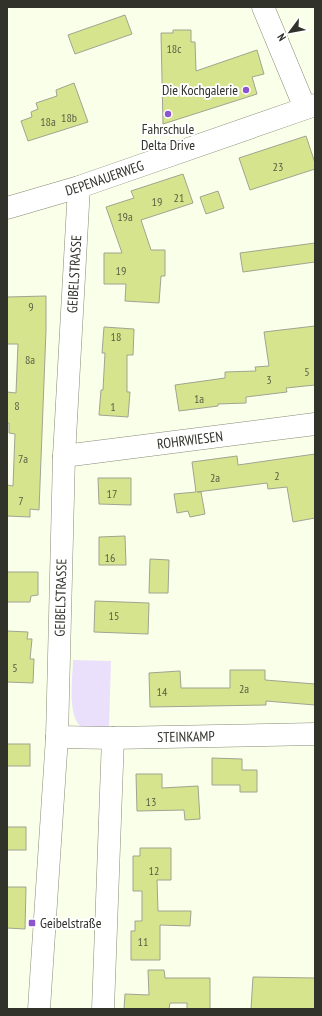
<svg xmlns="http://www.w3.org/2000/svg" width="322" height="1016" viewBox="0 0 322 1016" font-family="'PT Sans Narrow',sans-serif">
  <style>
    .green { fill: #eae0fc }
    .building { fill: #d7e48e; stroke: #a0a490 }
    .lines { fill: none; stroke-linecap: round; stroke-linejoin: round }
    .minor-casing { stroke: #878b77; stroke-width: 23 }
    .minor { stroke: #fff; stroke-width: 22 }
    .poi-dot { fill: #8c55cd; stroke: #fff; stroke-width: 1.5 }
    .labels { text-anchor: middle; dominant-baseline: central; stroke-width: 4; stroke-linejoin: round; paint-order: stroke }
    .number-label { font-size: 12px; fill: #5a5f44 }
    .poi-label { font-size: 14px; fill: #31332b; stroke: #fff; text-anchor: end }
    .street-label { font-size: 14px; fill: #31332b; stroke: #fff }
  </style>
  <rect width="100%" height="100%" fill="#faffe9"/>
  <path class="green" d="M73 660 111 661 109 728C102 728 91 730 84 728 66 722 73 675 73 660Z"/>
  <g class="building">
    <polygon points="125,15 132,34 75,54 68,35"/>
    <polygon points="173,30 191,30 191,42 195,42 196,71 257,50 264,74 252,77 257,94 163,124 161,33 173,33"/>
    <polygon points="74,83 88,122 28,141 21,121 32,117 31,112 38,109 36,103 57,96 56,90"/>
    <polygon points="306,136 315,163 315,169 250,190 239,158"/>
    <polygon points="183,174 193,203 141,220 151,250 165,250 165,276 161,276 159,303 125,301 126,284 104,284 104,253 122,253 106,207 134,198 131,191"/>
    <polygon points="218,191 224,208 206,214 200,197"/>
    <polygon points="315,243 315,262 243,272 240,253"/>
    <polygon points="46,296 46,330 39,510 30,509 30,517 7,516 7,485 13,486 15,434 9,433 9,423 7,423 7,392 16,393 18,344 7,344 7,297"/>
    <polygon points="315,326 315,385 286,388 287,392 246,397 246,403 218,404 218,406 179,411 175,385 225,378 225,372 256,371 255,367 269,366 264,332"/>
    <polygon points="104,327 134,329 133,355 127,355 127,392 130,392 128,417 99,415 101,390 103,390 105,353 102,353"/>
    <polygon points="315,454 315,518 293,522 287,487 268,489 267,483 197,492 201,492 205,514 190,517 188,511 177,513 174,494 196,492 192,462 237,456 238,465"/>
    <polygon points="98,478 131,478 131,505 99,504"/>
    <polygon points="125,536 126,565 99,565 99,537"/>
    <polygon points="150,559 169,560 168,593 149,593"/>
    <polygon points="7,572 38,572 38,595 31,596 30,602 7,602"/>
    <polygon points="95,601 149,603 148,634 94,632"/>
    <polygon points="7,631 28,632 27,639 32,639 30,659 34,659 33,683 7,682"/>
    <polygon points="230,670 265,670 265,680 315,684 315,705 266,701 266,705 150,707 149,673 180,671 181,688 230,688"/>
    <rect x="7" y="744" width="23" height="22"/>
    <polygon points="212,758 242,759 242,770 257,770 257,792 240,792 240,785 212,785"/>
    <polygon points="136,774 162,774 162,788 198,786 200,819 185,820 184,810 137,811"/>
    <rect x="7" y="827" width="19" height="23"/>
    <polygon points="140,848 171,848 171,880 157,880 158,911 191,911 190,926 160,925 160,960 131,960 131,931 135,931 135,921 142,921 142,891 133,891 133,856 140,856"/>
    <polygon points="7,887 26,887 25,929 7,928"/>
    <polygon points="148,970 164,970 165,978 210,978 210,1009 187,1009 187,1003 170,1003 169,1009 124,1009 125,994 149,995"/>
    <polygon points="253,977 315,978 315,1009 251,1009"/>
  </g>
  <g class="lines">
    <g class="minor-casing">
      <g id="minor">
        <polyline points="263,7 305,108"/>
        <path id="s1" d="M7 208 79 187 315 105"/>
        <path id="s2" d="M64 456 315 424"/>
        <path id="s3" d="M57 737 113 738 315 734"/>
        <path id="s4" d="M39 1009 57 737 64 456 79 187"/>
        <polyline points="103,1009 113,738"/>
      </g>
    </g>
    <use href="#minor" class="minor"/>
  </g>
  <g class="poi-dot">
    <circle cx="246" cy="90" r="4"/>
    <circle cx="168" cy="114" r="4"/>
    <rect x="28" y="919" width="8" height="8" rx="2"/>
  </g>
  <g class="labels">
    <g class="number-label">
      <text x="174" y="48">18c</text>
      <text x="69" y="117">18b</text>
      <text x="48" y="121">18a</text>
      <text x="278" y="166">23</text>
      <text x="179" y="197">21</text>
      <text x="157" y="201">19</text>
      <text x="125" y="216">19a</text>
      <text x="121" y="270">19</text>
      <text x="31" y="306">9</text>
      <text x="116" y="336">18</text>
      <text x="30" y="359">8a</text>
      <text x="307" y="371">5</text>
      <text x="269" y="379">3</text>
      <text x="199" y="398">1a</text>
      <text x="17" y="405">8</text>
      <text x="113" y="406">1</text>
      <text x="23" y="458">7a</text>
      <text x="277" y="475">2</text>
      <text x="215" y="477">2a</text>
      <text x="112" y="493">17</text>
      <text x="21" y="500">7</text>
      <text x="110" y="557">16</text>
      <text x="114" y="615">15</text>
      <text x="15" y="667">5</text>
      <text x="244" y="688">2a</text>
      <text x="162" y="691">14</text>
      <text x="151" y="801">13</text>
      <text x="154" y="870">12</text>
      <text x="143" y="941">11</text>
    </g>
    <g class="poi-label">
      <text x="238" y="90">Die Kochgalerie</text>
      <text x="168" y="129" text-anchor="middle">Fahrschule<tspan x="168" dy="16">Delta Drive</tspan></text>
      <text x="40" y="923" text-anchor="start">Geibelstraße</text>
    </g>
    <g class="street-label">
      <text stroke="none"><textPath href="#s1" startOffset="102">DEPENAUERWEG</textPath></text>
      <text stroke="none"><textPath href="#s4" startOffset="736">GEIBELSTRASSE</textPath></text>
      <text stroke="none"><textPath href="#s2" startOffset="127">ROHRWIESEN</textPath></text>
      <text stroke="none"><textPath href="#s4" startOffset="412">GEIBELSTRASSE</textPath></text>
      <text stroke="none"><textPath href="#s3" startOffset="129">STEINKAMP</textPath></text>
    </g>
  </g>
  <rect width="322" height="1016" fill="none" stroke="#31332b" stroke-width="16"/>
  <g transform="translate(290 32) rotate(238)" stroke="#ffffff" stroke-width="3" paint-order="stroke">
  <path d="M0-3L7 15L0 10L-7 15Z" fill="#31332b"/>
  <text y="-6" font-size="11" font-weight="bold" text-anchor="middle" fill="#31332b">N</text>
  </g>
</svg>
